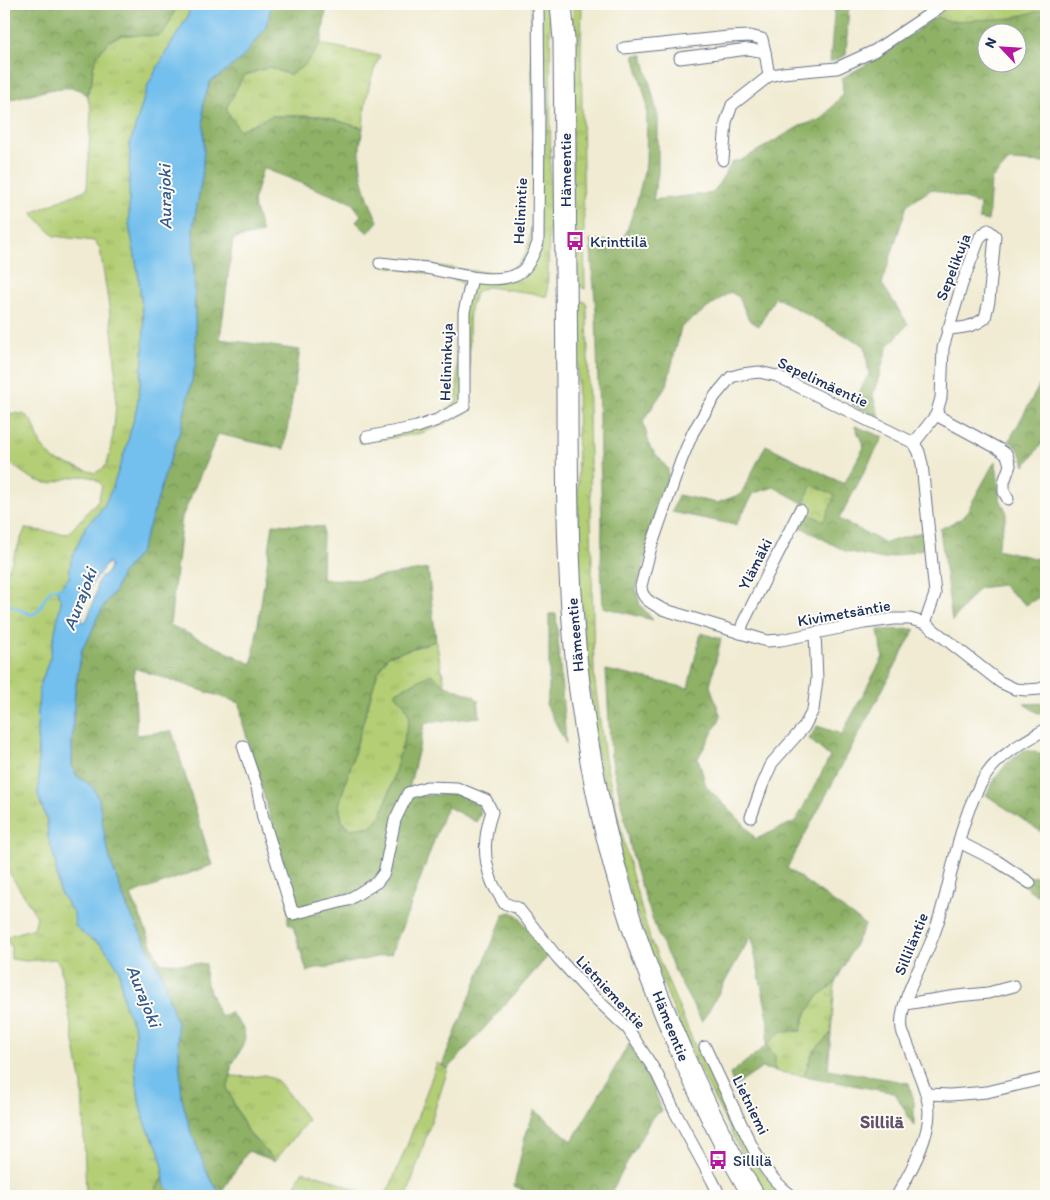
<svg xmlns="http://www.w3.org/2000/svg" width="1050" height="1200" viewBox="0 0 1050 1200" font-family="Itim,sans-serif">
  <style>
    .grass { fill: url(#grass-tufts); stroke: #677e69 }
    .forest { fill: url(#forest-crowns); stroke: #547062; fill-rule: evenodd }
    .park { fill: url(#park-crowns); stroke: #677e69 }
    .water { fill: #73bfed; stroke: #4777a6; fill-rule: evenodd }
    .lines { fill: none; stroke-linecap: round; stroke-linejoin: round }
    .stream { stroke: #73bfed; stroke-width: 3 }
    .street-casing { stroke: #667187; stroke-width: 13 }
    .highway-casing { stroke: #667187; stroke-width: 23 }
    .street { stroke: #fff; stroke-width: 11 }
    .highway { stroke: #fff; stroke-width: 21 }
    .labels { text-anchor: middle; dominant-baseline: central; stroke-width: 4; stroke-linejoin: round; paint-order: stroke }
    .street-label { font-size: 16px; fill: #1b2f5e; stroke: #fdfcf7 }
    .poi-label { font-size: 16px; fill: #1b2f5e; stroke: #fdfcf7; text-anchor: start }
    .water-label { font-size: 18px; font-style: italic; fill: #355a89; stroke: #fdfcf7 }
    .neighbourhood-label { font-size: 18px; font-weight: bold; fill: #615068; stroke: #fdfcf7 }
  </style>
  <defs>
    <pattern id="grass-tufts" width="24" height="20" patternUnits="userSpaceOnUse" patternTransform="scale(1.25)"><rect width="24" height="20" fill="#b3ce74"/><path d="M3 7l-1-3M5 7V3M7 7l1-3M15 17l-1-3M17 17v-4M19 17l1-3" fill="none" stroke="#99b167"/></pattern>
    <pattern id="forest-crowns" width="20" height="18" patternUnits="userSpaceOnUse" patternTransform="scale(1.25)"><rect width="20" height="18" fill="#8eb166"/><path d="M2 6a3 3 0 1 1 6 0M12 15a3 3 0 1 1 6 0" fill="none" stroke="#739057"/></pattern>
    <pattern id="park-crowns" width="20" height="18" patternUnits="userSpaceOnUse" patternTransform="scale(1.25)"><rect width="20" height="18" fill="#b3ce74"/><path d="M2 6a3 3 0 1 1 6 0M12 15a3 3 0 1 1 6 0" fill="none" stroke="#99b167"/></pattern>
  </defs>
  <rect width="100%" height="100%" fill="#fdfcf7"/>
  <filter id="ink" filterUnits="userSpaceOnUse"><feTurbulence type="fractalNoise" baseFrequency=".02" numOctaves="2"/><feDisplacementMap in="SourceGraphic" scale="10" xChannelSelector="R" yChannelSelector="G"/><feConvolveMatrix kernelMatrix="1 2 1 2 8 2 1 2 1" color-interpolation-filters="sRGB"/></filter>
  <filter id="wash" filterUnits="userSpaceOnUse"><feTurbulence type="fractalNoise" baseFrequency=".0096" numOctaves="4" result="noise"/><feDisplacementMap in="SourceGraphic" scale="20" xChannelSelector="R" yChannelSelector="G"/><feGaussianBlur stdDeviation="1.12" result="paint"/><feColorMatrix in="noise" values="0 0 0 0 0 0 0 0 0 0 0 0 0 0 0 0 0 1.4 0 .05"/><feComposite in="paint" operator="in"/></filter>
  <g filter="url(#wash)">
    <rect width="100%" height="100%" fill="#f0ebd2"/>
    <g class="grass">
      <path d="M182 4 190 5 188 16 164 56 148 85 130 144 129 224 138 272 144 326 143 361 137 407 126 448 113 486 105 504 96 516 86 525 71 561 69 578 61 602 50 657 39 689 37 732 39 777 38 795 47 821 48 837 55 859 59 891 74 914 85 935 102 945 112 958 119 970 124 1004 135 1029 134 1060 140 1107 148 1130 158 1148 163 1167V1180L160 1181 153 1194 140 1196H93L86 1193 82 1085 60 965 55 959 26 961 11 959V947L5 937 34 928 37 917 25 897 11 876 4 857V578H5L25 529 68 534 98 500 102 486C94 472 75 476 62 480 58 481 52 484 47 483 30 481 17 468 4 458V413L23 414 28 417 33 423 41 445 54 460 95 473C98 471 103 469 105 467 109 461 110 451 111 445 124 382 109 310 100 248L94 241 54 236 33 214 34 212 87 189 91 110 87 95 92 81 93 67 98 54 109 41 122 35 158 36C171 31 169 11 182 4Z"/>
      <path d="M531 4H550C551 102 551 200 547 297L532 293 487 287 476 292 470 308 469 324 470 411 435 428 422 433 360 443 359 435 413 425 442 414 457 401 458 312C459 302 463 292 462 283L449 277 386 266 387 258 465 270 497 273 509 270 518 264 525 255 532 228 534 204Z"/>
      <polygon points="573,4 582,4 581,48 585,289 577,285 576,283 578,252 573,214 571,45"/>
      <path d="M321 44 380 56C369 79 365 102 363 128L321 116H272L239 130 226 109 243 76 269 67 304 66Z"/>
      <polygon points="583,301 587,304 594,676 605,759 630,868 650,939 695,1046 720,1092 759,1169 785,1196 767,1196 752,1174 689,1048 646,941 622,867 598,759 588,675 578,572 577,303"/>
      <polygon points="436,641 445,685 404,704 410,717 389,793 381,816 372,826 351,829 342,821 339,805 377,674 387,656"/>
      <polygon points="835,982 831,1033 813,1052 804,1076 775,1071 775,1056 766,1046 780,1032 801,1031 804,1018 817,997"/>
      <polygon points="437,1063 448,1069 407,1196 381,1196 386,1193 391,1184 408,1143"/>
      <polygon points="265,1075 278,1081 308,1120 275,1161 247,1131 227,1089 231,1076 252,1077"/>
      <polygon points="302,1171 331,1179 369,1196 291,1196"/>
    </g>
    <g class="forest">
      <path d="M4 4H182C169 11 171 31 158 36L122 35 109 41 98 54 93 67 92 81 87 95C83 91 78 89 72 88 55 86 21 97 4 101Z"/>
      <path d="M271 4H327L321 44 304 66 289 75 269 67 243 76 226 109 239 130 272 116H321L363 128C361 139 359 150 360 160 361 181 369 203 378 221L368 233 356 222 361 215 352 203 263 168 253 202 262 233 233 239 220 339 300 350 284 449 218 434 182 517 170 625 252 664 273 524 323 527 322 579 359 580 428 569 436 641 388 656 377 674 339 805 342 821 351 829 372 826 381 816 389 793 410 717 404 704 394 693 431 674 445 685 474 696 478 700 480 717 425 723 407 797 460 793 478 805 481 813 476 822 448 807 444 813 409 910 391 954 329 967 317 968 307 972 293 926 288 923V878L243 724 240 703 134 668 137 735 172 731 212 865 131 895 160 963 206 964 205 979 220 1017 230 1012 244 1029 245 1041 239 1053 231 1066V1076L227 1089 247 1131 275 1161 248 1151 220 1194 209 1177 191 1132 182 1099 177 1024 161 973 127 907 112 866 93 787 77 776 72 767V745L75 690 82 649 90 636 97 618 106 602 115 591 121 575 140 552 155 509 164 477 181 428 196 362 193 228 202 177 204 146 203 103 211 80 218 77 270 12Z"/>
      <polygon points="835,4 849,4 846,55 830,62"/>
      <path d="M1046 9V163L1009 161 991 180 988 221 979 219 980 204 932 189 907 205 882 284 908 324 888 346 873 395 879 417 852 405 869 374 865 346 775 297 759 326 749 320 739 297 730 292 681 327 667 385 643 421 650 447 668 469V487L636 590 640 605 653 620 603 607 601 566 602 524 596 312 590 240 619 241 626 233 637 201 646 164 647 104 634 55H643L658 117V174L653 200 713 193 733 161H740L800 126 822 119 843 94 842 78 878 58 936 17 951 21 1011 18ZM988 32H1018V62H988Z"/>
      <path d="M1046 316V438L1025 466C1022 453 1019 449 1009 441L1044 377 1043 319Z"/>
      <polygon points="855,426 883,437 839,519 885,543 922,532 926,548 883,559 845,551 799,526 808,506 774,487 754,493 736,525 672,512 678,495 717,503 741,494 766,445 844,484 864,447"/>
      <path d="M995 461C999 473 997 486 1000 498 1001 503 1005 508 1007 513L997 549 1046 561V593L1026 605 1002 585 979 588 952 621 940 529 964 517Z"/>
      <polygon points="549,614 556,614 566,744 546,704 549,689"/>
      <polygon points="915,629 787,868 865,925 835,983 817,997 804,1018 801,1031 780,1032 767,1045 775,1056 775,1071 762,1068 734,1087 730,1074 766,1046 769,1022 751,936 702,1022 679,980 657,932 635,868 611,756 606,670 688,688 701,633 721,639 710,686 721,717 698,758 706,786 742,822 756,839 796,821 830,757 809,739 817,726 842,734 883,657 878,630"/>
      <polygon points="1046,703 1046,712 1038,713 1024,704"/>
      <polygon points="1024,750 1046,754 1046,835 986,795 997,776 1007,763"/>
      <polygon points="1046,876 1046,901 1021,884 1027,877"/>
      <polygon points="511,912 517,915 549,955 448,1069 442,1065 504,914"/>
      <polygon points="831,1033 828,1069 909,1083 914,1102 914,1126 895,1093 804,1076 813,1052"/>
      <path d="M629 1044C644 1065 654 1087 662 1111L653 1116 649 1123 609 1196H536L514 1186 525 1137 535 1110 572 1141Z"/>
      <polygon points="163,1180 173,1196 140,1196 153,1194 160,1181"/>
    </g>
    <g class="park">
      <polygon points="951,4 1046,4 1046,9 1011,18 951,21 936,17"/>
      <polygon points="812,485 835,495 824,521 800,510"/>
    </g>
    <path class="water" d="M190 4H271L270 12 265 29 242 58 218 77 211 80 203 103 204 146 202 177 193 228 196 362 181 428 164 477 155 509 140 552 121 575 115 591 106 602 97 618 90 636 82 649 75 690 72 745V767L77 776 93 787 99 800 105 839 112 866 127 907 161 973 177 1024 182 1099 191 1132 209 1177 222 1196H173L164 1182 163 1167 158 1148 148 1130 140 1107 134 1060 135 1029 124 1004 119 970 112 958 102 945 85 935 75 926 74 914 59 891 55 859 48 837 47 821 38 795 39 777 37 732 39 689 50 657 61 602 57 590 69 578 71 561 86 525 96 516 105 504 113 486 126 448 137 407 143 361 144 326 138 272 129 224V172L130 144 148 85 164 56 188 16ZM108 562 110 566C107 577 102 574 98 581 96 585 97 589 96 593 93 602 90 612 86 621L82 622C80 598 94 580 108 562Z"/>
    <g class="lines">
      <path class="stream" d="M4 602C10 604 24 613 30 614 45 617 42 582 62 589"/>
    </g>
  </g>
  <g filter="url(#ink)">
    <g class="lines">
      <g class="street-casing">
        <g id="street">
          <polyline points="624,48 728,37 750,36 762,39 765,52"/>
          <polyline points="680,58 748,49 765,52 769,76"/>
          <polyline points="723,160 726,122 732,105 769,76 782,73 837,68 874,51 937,9 943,4"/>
          <path d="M380 263C395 265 411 266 426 268 451 272 502 289 523 270 530 264 534 252 538 243L539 112 538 4"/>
          <polyline points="936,415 999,449 1007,455 1010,465 1004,482 1004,492 1008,499"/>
          <polyline points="367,437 417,427 437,420 464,406 464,312 472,278"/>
          <path d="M914 443 936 415 941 398 943 348 962 284 980 237 988 230 995 236 989 301 985 318C973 327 963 328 948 329"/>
          <path d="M925 623 935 594 922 464 919 452 914 443 777 376 759 372 742 374 731 377 715 396 693 432 681 461 651 547 641 586C641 599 652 603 662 609L767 641 781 640 864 623 894 619H910L925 623 1000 682 1015 689 1027 690 1040 689 1046 686"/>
          <polyline points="740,633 743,623 800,510"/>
          <path d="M243 746 257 787 263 818 293 914 348 900 377 882 384 873 395 820 408 793 427 787 457 788 486 800 492 812C484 834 483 857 491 879 493 887 500 895 504 903L518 908 557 957 588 991 628 1029 657 1074 675 1112 712 1180 720 1196"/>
          <polyline points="751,817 762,786 772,763 804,727 813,710 817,679 815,633"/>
          <polyline points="959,842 997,861 1030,883"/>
          <polyline points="905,1004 957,996 988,993 1014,986"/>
          <path d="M705 1047C716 1071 727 1094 738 1117 753 1149 763 1174 792 1196"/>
          <polyline points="927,1094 950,1095 987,1092 1046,1078"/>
          <path d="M897 1196C910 1172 929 1140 929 1112 929 1100 925 1090 921 1079 916 1066 911 1053 906 1040 905 1037 902 1033 902 1029 898 1004 921 967 930 944 953 890 954 824 986 775 1000 754 1026 741 1046 729"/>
        </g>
      </g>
      <g class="highway-casing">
        <path id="highway" d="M561 4 564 40C565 156 566 271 567 387 567 489 567 590 580 691 589 760 603 829 623 896 639 951 661 1005 684 1058 705 1105 727 1152 754 1196"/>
      </g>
      <use href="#street" class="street"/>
      <use href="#highway" class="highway"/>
    </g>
  </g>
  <defs>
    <g id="bus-bare" transform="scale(1.5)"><path d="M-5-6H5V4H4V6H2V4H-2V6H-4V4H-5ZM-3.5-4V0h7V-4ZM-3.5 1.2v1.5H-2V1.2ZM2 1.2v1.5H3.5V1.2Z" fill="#b5179e" stroke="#fdfcf7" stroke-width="2.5" paint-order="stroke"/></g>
  </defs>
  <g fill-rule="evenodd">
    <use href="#bus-bare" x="575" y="241"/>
    <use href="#bus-bare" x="718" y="1160"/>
  </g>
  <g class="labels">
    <g class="street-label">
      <text transform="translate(565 170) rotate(-90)">Hämeentie</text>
      <text transform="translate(520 211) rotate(-87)">Helinintie</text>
      <text transform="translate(953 267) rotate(-69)">Sepelikuja</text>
      <text transform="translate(446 362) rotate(-88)">Helininkuja</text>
      <text transform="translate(823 382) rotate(25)">Sepelimäentie</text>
      <text transform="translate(755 564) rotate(-63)">Ylämäki</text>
      <text transform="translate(844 613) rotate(-10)">Kivimetsäntie</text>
      <text transform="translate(575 635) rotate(-95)">Hämeentie</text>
      <text transform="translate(911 944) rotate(-68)">Silliläntie</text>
      <text transform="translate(611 992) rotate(47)">Lietniementie</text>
      <text transform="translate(671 1026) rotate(68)">Hämeentie</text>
      <text transform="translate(751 1105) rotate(64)">Lietniemi</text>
    </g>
    <g class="poi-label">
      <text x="590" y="241">Krinttilä</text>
      <text x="733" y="1160">Sillilä</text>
    </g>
    <g class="water-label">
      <text transform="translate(165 197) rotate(-91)">Aurajoki</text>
      <text transform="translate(80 599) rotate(-69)">Aurajoki</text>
      <text transform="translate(144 996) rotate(68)">Aurajoki</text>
    </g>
    <g class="neighbourhood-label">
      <text x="882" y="1122">Sillilä</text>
    </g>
  </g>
  <rect width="1050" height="1200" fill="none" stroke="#fdfcf7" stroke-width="20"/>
  <g transform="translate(1002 48) rotate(295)"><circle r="24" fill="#fdfcf7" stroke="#a3aaba"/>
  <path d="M0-4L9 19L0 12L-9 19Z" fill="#b5179e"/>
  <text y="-8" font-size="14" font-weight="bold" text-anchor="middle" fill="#1b2f5e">N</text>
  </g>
</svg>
